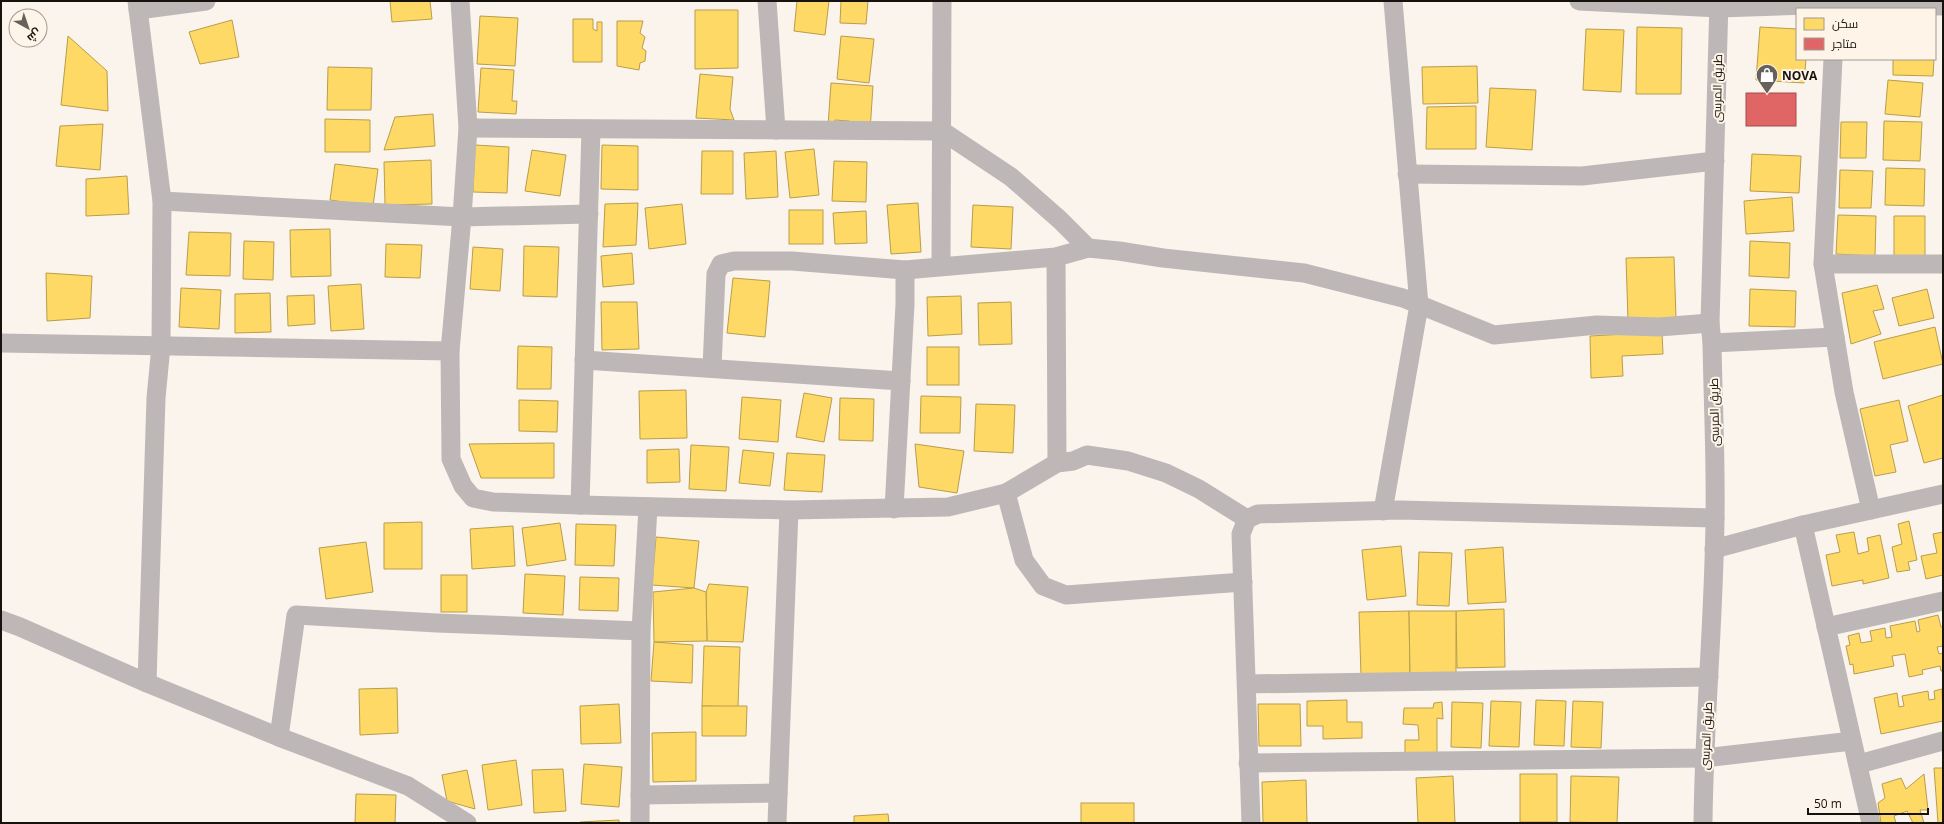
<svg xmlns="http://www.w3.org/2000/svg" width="1944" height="824" viewBox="0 0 1944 824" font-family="'Open Sans',Cairo,sans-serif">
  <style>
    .homes { fill: #ffd966; stroke: #b99d4b }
    .shops { fill: #e06666; stroke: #a34d4b }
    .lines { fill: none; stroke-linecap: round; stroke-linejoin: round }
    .minor { stroke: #bdb8b7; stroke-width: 19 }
    .labels { text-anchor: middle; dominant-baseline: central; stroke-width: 4; stroke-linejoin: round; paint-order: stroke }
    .poi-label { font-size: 12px; font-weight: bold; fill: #16120d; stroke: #fff4e8; text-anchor: start }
    .street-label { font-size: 12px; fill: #16120d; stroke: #fff4e8 }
  </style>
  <rect width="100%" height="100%" fill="#faf4ed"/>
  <g class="homes">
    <polygon points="390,1 430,1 432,19 392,22"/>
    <polygon points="797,1 829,1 825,35 794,31"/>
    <polygon points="841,1 868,1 866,24 840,23"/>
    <polygon points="695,10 738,10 738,68 695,69"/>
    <polygon points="480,16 518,18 515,66 477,64"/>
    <polygon points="573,19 593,19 593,29 597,31 597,22 602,22 602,62 573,62"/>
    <polygon points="232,20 239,57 200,64 189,32"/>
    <polygon points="617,21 643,21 640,33 645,37 642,48 646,51 645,61 640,63 639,70 617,66"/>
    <polygon points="1637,27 1682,28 1681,94 1636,94"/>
    <polygon points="1760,27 1797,29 1797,59 1806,59 1804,83 1756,80"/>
    <polygon points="1586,29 1624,30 1621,92 1583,90"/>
    <polygon points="68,36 107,71 108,111 61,105"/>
    <polygon points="841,36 874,39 869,83 837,79"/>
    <polygon points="1893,59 1934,59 1933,76 1893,75"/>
    <polygon points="1477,66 1478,103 1423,104 1422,67"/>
    <polygon points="328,67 372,68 371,110 327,110"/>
    <polygon points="481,68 514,70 512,101 517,101 516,114 478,112"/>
    <polygon points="700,74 733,77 730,109 734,120 696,118"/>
    <polygon points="1888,80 1923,83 1920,117 1885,114"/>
    <polygon points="831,83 873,86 870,131 849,121 835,120 834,127 828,126"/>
    <polygon points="1490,88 1536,90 1532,150 1486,147"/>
    <polygon points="1476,106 1476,149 1426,149 1427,107"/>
    <polygon points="433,114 435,146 384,150 395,117"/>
    <polygon points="325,119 370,120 370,152 325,152"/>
    <polygon points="1884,121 1922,122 1920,161 1883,160"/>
    <polygon points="1841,122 1867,122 1866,158 1840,158"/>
    <polygon points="103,124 100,170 56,166 60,126"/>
    <polygon points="475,145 509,147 507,193 473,192"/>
    <polygon points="602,145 638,146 638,190 601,189"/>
    <polygon points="814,149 819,195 790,198 785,152"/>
    <polygon points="532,150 566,155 560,196 525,191"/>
    <polygon points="702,151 733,151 733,194 701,194"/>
    <polygon points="776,151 778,197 746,199 744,153"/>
    <polygon points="1752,154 1801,156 1799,193 1750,191"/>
    <polygon points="431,160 432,204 385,205 384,162"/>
    <polygon points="834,161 867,162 866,202 832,201"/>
    <polygon points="335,164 378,169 373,206 330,200"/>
    <polygon points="1886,168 1925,169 1924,206 1885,205"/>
    <polygon points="1840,170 1873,171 1871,208 1839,208"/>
    <polygon points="127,176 129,214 86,216 86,179"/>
    <polygon points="1792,197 1794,231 1746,234 1744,201"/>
    <polygon points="638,203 636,245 603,247 605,204"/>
    <polygon points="918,203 921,252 891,254 887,205"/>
    <polygon points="682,204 686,244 649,249 645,208"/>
    <polygon points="973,205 1013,207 1011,249 971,247"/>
    <rect x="789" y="210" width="34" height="34"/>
    <polygon points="866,211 867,243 835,244 833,213"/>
    <polygon points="1838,215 1876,216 1875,256 1836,254"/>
    <polygon points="1894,216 1925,216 1925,260 1894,259"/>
    <polygon points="330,229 331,276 291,277 290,230"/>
    <polygon points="189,232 231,233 230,276 186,275"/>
    <polygon points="244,241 274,242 273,280 243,279"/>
    <polygon points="1750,241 1790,243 1789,278 1749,276"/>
    <polygon points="386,244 422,245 420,278 385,277"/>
    <polygon points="524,246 559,247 557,297 523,296"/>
    <polygon points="473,247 503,249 500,291 470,289"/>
    <polygon points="632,253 634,284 603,287 601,256"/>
    <polygon points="1674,257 1676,318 1628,320 1626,258"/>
    <polygon points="46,273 92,276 90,318 47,321"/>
    <polygon points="733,278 770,281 765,337 727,333"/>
    <polygon points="361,284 364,329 331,331 328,286"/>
    <polygon points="1877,285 1884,309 1873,311 1881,334 1851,344 1842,293"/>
    <polygon points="181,288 221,290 219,329 179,327"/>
    <polygon points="1750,289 1796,291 1795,327 1749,326"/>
    <polygon points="1927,289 1934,318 1899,326 1892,298"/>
    <polygon points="270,293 271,332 235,333 235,294"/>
    <polygon points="314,295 315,324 288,326 287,296"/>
    <polygon points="961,296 962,334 928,336 927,297"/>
    <polygon points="601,302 637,302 639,349 602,350"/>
    <polygon points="1011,302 1012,344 979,345 978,303"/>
    <polygon points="1935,327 1943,364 1883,379 1874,342"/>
    <polygon points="1662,332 1663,354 1622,356 1623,376 1591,378 1590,336"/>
    <polygon points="518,346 552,347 551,389 517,389"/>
    <rect x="927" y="347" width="32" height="38"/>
    <polygon points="686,390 687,438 640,439 639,391"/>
    <polygon points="804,393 832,398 824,442 796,437"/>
    <polygon points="1943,395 1943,458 1924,463 1908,406"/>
    <polygon points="921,396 961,397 960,433 920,433"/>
    <polygon points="742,397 781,400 778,442 739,439"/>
    <polygon points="840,398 874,399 873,441 839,440"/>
    <polygon points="519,400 558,401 557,432 519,431"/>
    <polygon points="1899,400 1908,441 1890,445 1896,472 1875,476 1860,409"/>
    <polygon points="976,404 1015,405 1013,453 974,451"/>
    <polygon points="554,443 554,478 481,478 469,444"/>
    <polygon points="915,444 964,451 957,493 919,487"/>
    <polygon points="691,445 729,447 726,491 689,489"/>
    <polygon points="679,449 680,482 647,483 647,450"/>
    <polygon points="743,450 774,453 770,486 739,483"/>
    <polygon points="787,453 825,455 822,492 784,490"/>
    <polygon points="1909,521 1917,560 1908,562 1910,570 1897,572 1892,547 1902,544 1898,524"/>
    <polygon points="422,522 422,569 384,569 384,523"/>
    <polygon points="560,523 566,560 527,566 522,528"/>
    <polygon points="576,524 616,525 614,566 575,565"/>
    <polygon points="513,526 515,566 472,569 470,529"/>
    <polygon points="1854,532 1858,554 1869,551 1867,538 1880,535 1889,578 1863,584 1863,580 1832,586 1826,555 1840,552 1836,535"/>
    <polygon points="1943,532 1943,575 1926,579 1921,556 1937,553 1933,534"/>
    <polygon points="656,537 699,541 694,588 652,585"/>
    <polygon points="366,542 373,592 326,599 319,548"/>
    <polygon points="1401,546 1406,596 1367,600 1362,550"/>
    <polygon points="1503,547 1506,602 1468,604 1465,550"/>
    <polygon points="1419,552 1452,553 1449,606 1417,605"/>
    <polygon points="525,574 565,576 563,615 523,613"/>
    <rect x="441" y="575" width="26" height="37"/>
    <polygon points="580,577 619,578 618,611 579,610"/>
    <polygon points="709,584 748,587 743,642 707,641 706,592"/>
    <polygon points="694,588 706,592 707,641 654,642 653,592"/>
    <polygon points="1504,609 1505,667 1457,668 1456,611"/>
    <polygon points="1409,611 1410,675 1361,676 1359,612"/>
    <polygon points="1409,611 1456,611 1456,674 1410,675"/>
    <polygon points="1938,615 1941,627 1943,627 1943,646 1937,647 1939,654 1943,653 1943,671 1941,671 1940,666 1922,670 1923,674 1909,677 1905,654 1892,656 1894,666 1854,674 1853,664 1850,665 1846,646 1850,645 1848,636 1859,633 1861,643 1872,641 1870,631 1885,628 1886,638 1892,637 1890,626 1915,621 1917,632 1920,631 1918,620"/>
    <polygon points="654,642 693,645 692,683 651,681"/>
    <polygon points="704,646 740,647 738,707 702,706"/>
    <polygon points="397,688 398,733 360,735 359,689"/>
    <polygon points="1942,689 1943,721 1881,734 1874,698 1897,693 1899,707 1904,706 1902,696 1928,691 1929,700 1935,699 1934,691"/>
    <polygon points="1347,700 1347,722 1362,722 1362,738 1323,739 1323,726 1307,726 1307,701"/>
    <polygon points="1536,700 1566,701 1564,746 1534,745"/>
    <polygon points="1491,701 1521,702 1519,747 1489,746"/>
    <polygon points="1573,701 1603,702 1601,748 1571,747"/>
    <polygon points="1442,702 1443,719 1437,718 1437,754 1405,754 1405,740 1419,740 1418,725 1403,724 1404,708 1433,708 1434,703"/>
    <polygon points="1452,702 1483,703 1481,748 1451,747"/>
    <polygon points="619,704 621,743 581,744 580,706"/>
    <polygon points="1258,704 1300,704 1301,746 1259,746"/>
    <polygon points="702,706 747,706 746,736 702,736"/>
    <polygon points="696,732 696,781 653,782 652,733"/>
    <polygon points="516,760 522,805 488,810 482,765"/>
    <polygon points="584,764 622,767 619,807 581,804"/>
    <polygon points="1934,768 1943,768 1943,823 1938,823"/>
    <polygon points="563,769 566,811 534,813 532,770"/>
    <polygon points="467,770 475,809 447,801 442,775"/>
    <rect x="1520" y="774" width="37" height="48"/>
    <polygon points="1924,774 1928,810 1920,810 1924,823 1913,823 1907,811 1894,816 1896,823 1881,823 1878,803 1885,798 1882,784 1901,778 1906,789"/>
    <polygon points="1453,776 1455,823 1418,823 1416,778"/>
    <polygon points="1571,776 1619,777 1617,823 1570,822"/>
    <polygon points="1306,780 1307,823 1263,823 1262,782"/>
    <polygon points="356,794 396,795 395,823 355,823"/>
    <rect x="1081" y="803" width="53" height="20"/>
    <polygon points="888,814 889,823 854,823 854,816"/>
    <polygon points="619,820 619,823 580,823 580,822"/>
  </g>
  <rect class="shops" x="1746" y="93" width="50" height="33"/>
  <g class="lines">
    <g class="minor">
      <polyline points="137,1 162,201 161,346 156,398 147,683"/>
      <polyline points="460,1 468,128 462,217 450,351 451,459 463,486 473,498 493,502 580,505 789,510 948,507 1006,493 1057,463 1073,461 1087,455 1128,461 1166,473 1199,489 1247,519"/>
      <polyline points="767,1 776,130"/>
      <polyline points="1579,1 1719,8 1835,4 1943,6"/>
      <polyline points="138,10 206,1"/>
      <polyline points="1833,59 1823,264 1844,392 1871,510"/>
      <polyline points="468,128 942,131 1011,177 1060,220 1088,248"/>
      <polyline points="1407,174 1582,176 1715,161"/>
      <polyline points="162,201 462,217 589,214"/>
      <polyline points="1056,257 1057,463"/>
      <polyline points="1823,264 1943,264"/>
      <polyline points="941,266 942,1"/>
      <polyline points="1,343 450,351"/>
      <polyline points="1712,343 1835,337"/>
      <polyline points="584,360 901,381"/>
      <polyline points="712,368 716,274 721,264 734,261 792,261 905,270 1056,257 1088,248 1119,251 1163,258 1304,273 1403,298 1494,335 1597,325 1659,327 1710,323"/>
      <polyline points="1006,493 1024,560 1043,586 1066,595 1243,582"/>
      <polyline points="580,505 591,129"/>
      <polyline points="894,509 905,304 905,270"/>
      <polyline points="1383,511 1419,305 1393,1"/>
      <polyline points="1803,525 1871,823"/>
      <polyline points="1714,549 1803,525 1943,494"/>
      <polyline points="1,620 20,627 147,683 279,737 408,786 467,823"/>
      <polyline points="1826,627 1943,601"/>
      <polyline points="1247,684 1709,677"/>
      <polyline points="279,737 296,615 437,623 641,631"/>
      <polyline points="1248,763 1704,758 1852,741"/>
      <polyline points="1859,764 1943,741"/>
      <polyline points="640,795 778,793"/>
      <polyline points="640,823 641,631 648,507"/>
      <polyline points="777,823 789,510"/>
      <polyline points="1251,823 1241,534 1247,519 1258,514 1400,510 1715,518"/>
      <path d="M1703 823C1704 721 1714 620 1715 518 1716 460 1713 402 1712 343L1710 323 1719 1"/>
    </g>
  </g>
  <defs>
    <g id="shop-pin" transform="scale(1.15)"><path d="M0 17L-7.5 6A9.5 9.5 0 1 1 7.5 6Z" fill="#66615b" stroke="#fff4e8"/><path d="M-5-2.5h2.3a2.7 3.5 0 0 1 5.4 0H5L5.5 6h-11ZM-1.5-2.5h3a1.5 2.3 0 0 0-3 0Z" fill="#fff"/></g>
  </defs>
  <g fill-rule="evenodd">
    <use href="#shop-pin" x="1767" y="75"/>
  </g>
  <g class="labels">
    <g class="poi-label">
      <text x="1782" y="75">NOVA</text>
    </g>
    <g class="street-label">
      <text transform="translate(1717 88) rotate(-89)">طريق المرسى</text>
      <text transform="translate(1714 412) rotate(-91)">طريق المرسى</text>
      <text transform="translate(1706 736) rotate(-87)">طريق المرسى</text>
    </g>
  </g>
  <rect width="1944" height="824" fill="none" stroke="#16120d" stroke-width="4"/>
  <rect x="1796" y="8" width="140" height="52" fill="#fff4e8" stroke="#a29a90"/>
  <rect x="1804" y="18" width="20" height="12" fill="#ffd966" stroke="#a29a90"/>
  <text x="1832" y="28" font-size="12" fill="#16120d">سكن</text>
  <rect x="1804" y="38" width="20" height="12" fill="#e06666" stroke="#a29a90"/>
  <text x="1832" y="48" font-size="12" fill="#16120d">متاجر</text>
  <g transform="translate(28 28) rotate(140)"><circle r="19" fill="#fff4e8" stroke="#a29a90"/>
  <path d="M0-3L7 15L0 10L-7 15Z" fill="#66615b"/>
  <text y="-6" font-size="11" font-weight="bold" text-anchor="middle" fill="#16120d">ش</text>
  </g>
  <path d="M1808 808v6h120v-6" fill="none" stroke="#16120d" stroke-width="2"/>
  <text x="1814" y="808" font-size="12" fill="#16120d" stroke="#fff4e8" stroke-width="3" paint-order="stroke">50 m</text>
</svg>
